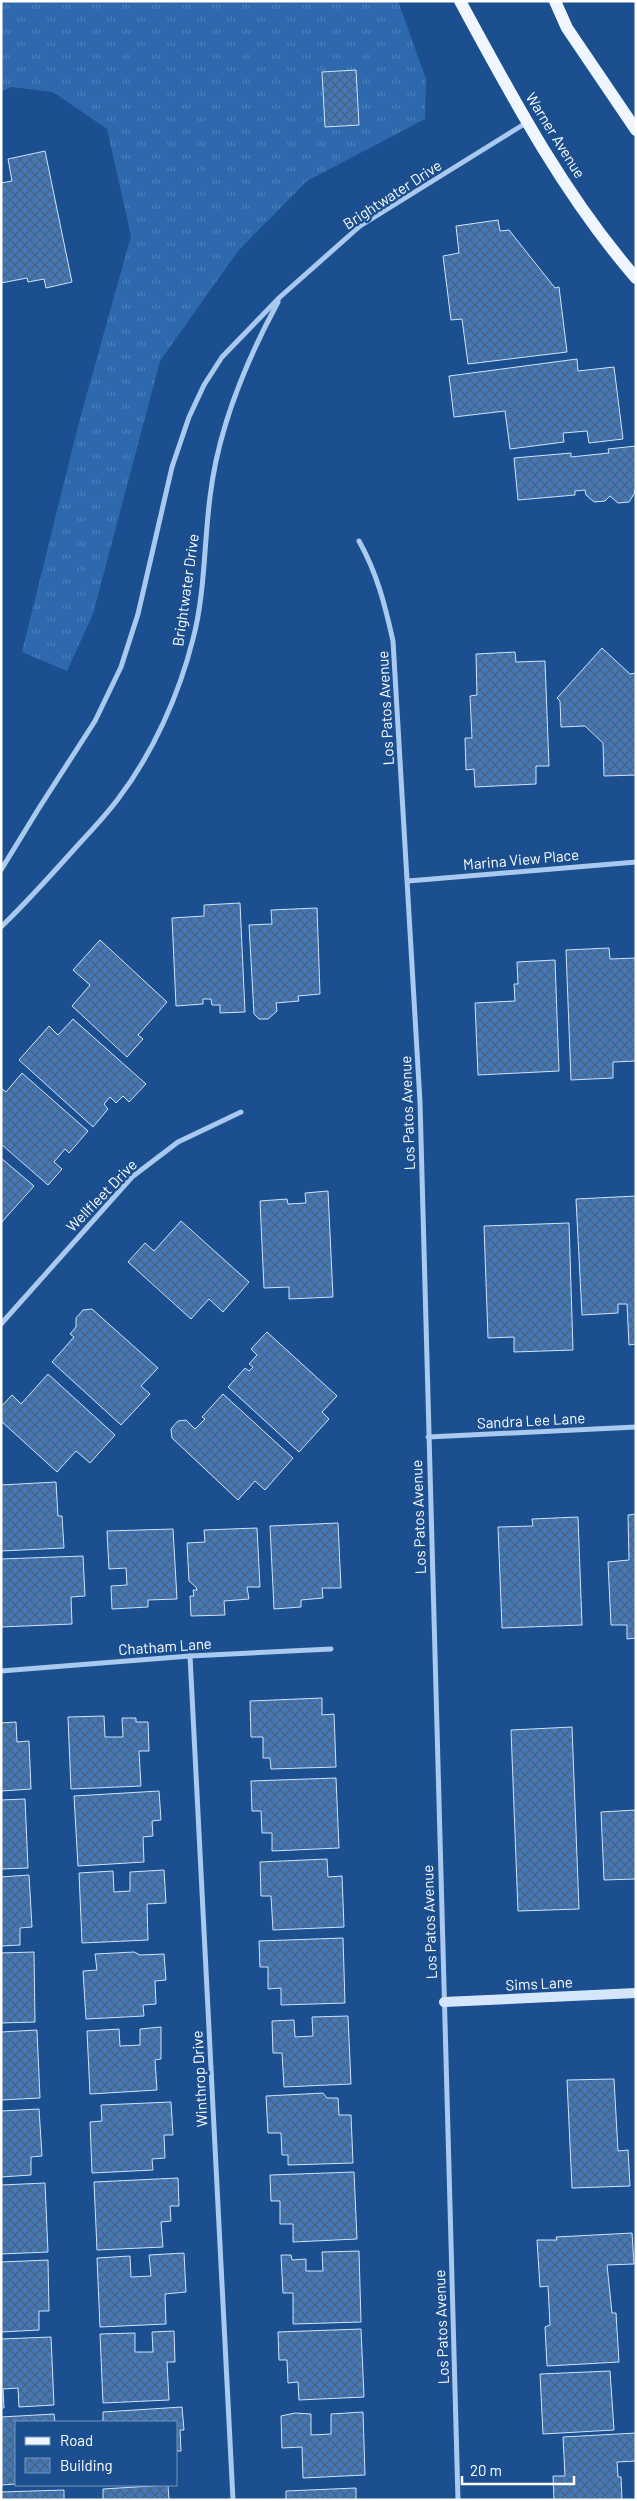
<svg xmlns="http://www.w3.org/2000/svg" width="637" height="2501" viewBox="0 0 637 2501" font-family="Barlow,sans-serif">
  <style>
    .grass { fill: url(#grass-tufts) }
    .building { fill: url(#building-cross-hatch); stroke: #cfe3fa }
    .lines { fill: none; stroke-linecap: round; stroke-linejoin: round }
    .street { stroke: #a9c9ee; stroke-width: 5 }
    .secondary { stroke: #d6e6fa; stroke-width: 10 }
    .primary { stroke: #f0f6ff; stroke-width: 12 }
    .labels { text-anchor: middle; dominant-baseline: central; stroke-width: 5; stroke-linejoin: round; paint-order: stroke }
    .street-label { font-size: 15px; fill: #fff; stroke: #1b4f8f }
  </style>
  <defs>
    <pattern id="grass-tufts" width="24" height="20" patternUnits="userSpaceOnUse" patternTransform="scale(1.25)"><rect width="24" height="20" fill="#2e69ad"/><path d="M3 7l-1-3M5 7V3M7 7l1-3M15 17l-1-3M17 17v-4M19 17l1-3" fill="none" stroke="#4d80b9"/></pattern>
    <pattern id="building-cross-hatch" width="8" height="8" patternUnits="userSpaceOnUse" patternTransform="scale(1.25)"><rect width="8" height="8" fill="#4478b7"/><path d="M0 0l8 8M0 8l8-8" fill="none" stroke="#486282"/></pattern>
  </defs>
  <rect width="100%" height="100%" fill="#1b4f8f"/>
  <polygon class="grass" points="1,1 398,1 426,79 425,119 307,181 238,251 160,361 93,614 67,671 22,652 78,426 131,236 107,129 53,92 11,87 1,92"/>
  <g class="building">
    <polygon points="356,70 359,125 325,127 322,72"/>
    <polygon points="45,151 72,282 46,288 44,279 28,282 27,278 1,283 1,183 12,181 8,159"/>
    <polygon points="498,220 500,231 509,230 555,288 559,287 567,352 468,364 462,319 451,320 443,256 459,253 456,226"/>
    <polygon points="577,359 578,371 614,367 623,439 589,443 587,431 563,433 564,442 510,449 505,411 454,417 449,376"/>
    <polygon points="636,446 636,487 634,494 629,502 618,503 610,496 605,501 594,502 586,495 585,490 575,491 575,495 518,500 514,458 571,453 571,457 609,453 608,449"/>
    <polygon points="602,648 630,674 636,673 636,775 604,776 603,743 585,726 561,727 560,701 557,698"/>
    <polygon points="515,652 516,662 545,661 549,766 536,766 536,784 475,787 474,769 466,770 465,738 472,738 470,696 477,695 476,654"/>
    <polygon points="240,903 245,1012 220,1013 220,1005 212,1005 211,999 203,999 203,1004 176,1006 172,918 204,916 204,905"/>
    <polygon points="317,908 320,994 298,996 299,1001 276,1003 277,1011 268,1019 259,1019 254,1014 249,925 272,924 271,910"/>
    <polygon points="100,940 167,1002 138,1035 143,1039 127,1057 72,1006 90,985 73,970"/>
    <polygon points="609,948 610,959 636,958 636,1061 613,1062 613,1078 571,1080 566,950"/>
    <polygon points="555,960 559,1071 478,1075 475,1003 515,1001 514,984 518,984 517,962"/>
    <polygon points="73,1019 146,1084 129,1102 123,1096 116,1103 110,1097 104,1104 108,1109 93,1127 19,1060 49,1026 58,1035"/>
    <polygon points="22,1073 88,1131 69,1153 65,1149 54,1162 62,1169 48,1185 1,1144 1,1088 6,1092"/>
    <polygon points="1,1158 34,1186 1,1223"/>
    <polygon points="328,1191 333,1297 289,1299 289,1287 264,1288 260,1201 287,1199 288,1204 306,1203 305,1193"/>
    <polygon points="636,1196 636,1344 629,1345 627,1304 618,1304 618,1313 582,1315 576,1199"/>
    <polygon points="181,1221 249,1282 223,1312 209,1299 191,1319 128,1262 145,1243 154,1251"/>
    <polygon points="569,1223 573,1350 514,1352 514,1337 488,1338 484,1226"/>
    <polygon points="92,1309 158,1368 141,1386 150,1394 121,1425 52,1362 74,1337 70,1334 76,1327 76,1318 83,1310"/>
    <polygon points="267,1332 337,1396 322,1412 329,1419 299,1452 228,1387 245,1368 249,1371 253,1367 249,1364 257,1355 251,1349"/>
    <polygon points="48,1374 115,1435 90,1463 76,1451 57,1472 1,1421 1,1407 12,1395 21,1404"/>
    <polygon points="223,1394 293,1458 265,1490 255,1481 238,1500 172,1438 171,1429 178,1421 186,1420 195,1429 205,1419 202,1417"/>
    <polygon points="56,1482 58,1516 62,1516 64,1548 1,1551 1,1485"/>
    <polygon points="636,1514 636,1638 627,1639 627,1625 611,1625 608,1562 629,1560 628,1515"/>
    <polygon points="578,1517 582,1625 502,1628 498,1527 533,1526 532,1519"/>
    <polygon points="338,1523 341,1588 322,1588 323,1598 301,1600 301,1607 274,1609 270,1526"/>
    <polygon points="257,1528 260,1587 247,1587 249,1599 224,1601 225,1615 191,1616 190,1596 194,1596 193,1590 197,1590 196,1587 189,1581 187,1543 205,1542 204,1530"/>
    <polygon points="173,1529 177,1599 148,1600 148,1607 112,1609 111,1586 127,1585 126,1568 109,1569 107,1531"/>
    <polygon points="83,1556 85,1596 71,1597 72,1624 1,1627 1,1559"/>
    <polygon points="322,1698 322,1715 334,1714 336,1767 271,1769 270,1758 263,1758 263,1737 251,1737 250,1701"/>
    <polygon points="104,1716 105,1737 123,1737 122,1718 136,1718 136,1722 148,1722 149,1751 139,1751 141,1786 71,1789 68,1717"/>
    <polygon points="16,1722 17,1742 29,1741 31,1789 1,1791 1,1723"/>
    <polygon points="572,1727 579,1909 518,1911 511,1730"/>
    <polygon points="336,1778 339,1848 272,1851 272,1833 262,1833 261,1811 252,1811 251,1781"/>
    <polygon points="159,1791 161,1820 152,1821 153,1836 143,1837 144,1862 78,1866 74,1796"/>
    <polygon points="25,1799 28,1868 1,1869 1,1800"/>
    <polygon points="636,1810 636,1883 635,1879 604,1880 601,1812"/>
    <polygon points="327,1859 328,1877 342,1876 344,1927 273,1930 271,1896 261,1896 260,1862"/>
    <polygon points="164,1870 166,1903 147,1904 148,1940 82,1943 79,1873 113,1871 114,1892 130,1891 130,1872"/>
    <polygon points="29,1875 32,1927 20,1928 20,1945 1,1946 1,1877"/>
    <polygon points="343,1938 345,2003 281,2005 281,1988 268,1989 268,1967 260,1967 259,1941"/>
    <polygon points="34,1952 35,2022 1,2023 1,1953"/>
    <polygon points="134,1952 140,1955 164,1954 166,1980 155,1981 156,2004 143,2005 144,2016 86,2019 83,1971 97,1970 95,1954"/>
    <polygon points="348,2016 351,2084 284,2087 282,2053 273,2053 272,2021 294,2020 295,2037 313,2036 312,2017"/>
    <polygon points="161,2027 161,2059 155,2060 157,2090 90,2094 87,2031 119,2029 120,2046 140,2045 140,2029"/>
    <polygon points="37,2030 40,2098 1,2100 1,2032"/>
    <polygon points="614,2079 618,2151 628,2150 630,2186 572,2188 567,2080"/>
    <polygon points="323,2093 327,2098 338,2098 339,2115 351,2115 353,2163 288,2165 288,2155 282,2155 281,2133 268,2133 266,2096"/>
    <polygon points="171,2102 173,2135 164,2135 165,2158 152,2159 153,2170 92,2173 90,2122 102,2121 101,2105"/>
    <polygon points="39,2109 42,2156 31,2157 31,2175 1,2177 1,2111"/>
    <polygon points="354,2172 357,2239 293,2242 293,2224 280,2224 280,2201 271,2201 270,2175"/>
    <polygon points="178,2178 179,2206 170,2206 171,2221 161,2222 163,2247 97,2250 94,2182"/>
    <polygon points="45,2183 48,2252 1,2254 1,2185"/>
    <polygon points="632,2233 634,2264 607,2265 612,2313 616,2313 619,2362 547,2366 545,2327 550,2325 548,2286 540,2287 537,2240 557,2240 556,2237"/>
    <polygon points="359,2251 361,2322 293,2324 293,2293 283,2293 281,2255 291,2255 292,2260 306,2259 306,2271 323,2271 322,2252"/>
    <polygon points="184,2253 186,2292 165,2294 166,2324 100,2327 97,2258 130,2256 131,2277 151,2276 149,2255"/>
    <polygon points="48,2260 49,2311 39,2311 39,2330 1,2332 1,2262"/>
    <polygon points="361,2329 364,2397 299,2400 298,2382 288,2383 287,2360 279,2360 278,2332"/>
    <polygon points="174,2331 175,2362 167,2362 169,2400 103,2403 100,2334 135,2333 135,2352 153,2352 152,2332"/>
    <polygon points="51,2337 54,2405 19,2407 18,2388 3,2389 4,2408 1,2408 1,2339"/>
    <polygon points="610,2371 614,2430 543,2434 540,2374"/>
    <polygon points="182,2407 184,2430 180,2430 181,2451 176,2451 176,2422 103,2422 103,2412"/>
    <polygon points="363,2412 365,2475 303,2478 302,2447 282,2448 281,2416 295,2413 311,2414 311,2435 331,2434 331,2414"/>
    <polygon points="54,2414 55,2422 16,2422 16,2484 1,2485 1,2417"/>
    <polygon points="636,2433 636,2461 617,2462 618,2477 621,2477 622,2500 554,2500 553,2476 565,2476 563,2437"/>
    <polygon points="168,2485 169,2500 103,2500 103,2489"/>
    <polygon points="356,2488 356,2500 286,2500 286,2491"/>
    <polygon points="64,2490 64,2500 1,2500 1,2492"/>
  </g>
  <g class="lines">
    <g class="street">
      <path d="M359 541C377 573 385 605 393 641L420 1102 458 2500"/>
      <polyline points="1,870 39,808 95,721 121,667 138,614 172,467 189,417 204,385 222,357 280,297 360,226 526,123"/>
      <polyline points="408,881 636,862"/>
      <path d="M1 927C28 901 53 873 78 845 92 830 106 815 118 799 153 753 179 695 193 639 205 594 204 543 210 497 218 428 245 363 278 302"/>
      <polyline points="1,1324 132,1177 178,1142 241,1112"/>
      <polyline points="428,1437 636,1427"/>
      <polyline points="190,1656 233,2500"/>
      <polyline points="1,1671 190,1656 331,1649"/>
    </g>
    <polyline class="secondary" points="444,2002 636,1993"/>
    <g class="primary">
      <path d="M460 1C512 97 564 195 636 278"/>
      <polyline points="555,1 567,28 636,130"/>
    </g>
  </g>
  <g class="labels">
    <g class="street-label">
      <text transform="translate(556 135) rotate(58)">Warner Avenue</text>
      <text transform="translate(392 194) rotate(-33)">Brightwater Drive</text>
      <text transform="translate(185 590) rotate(-82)">Brightwater Drive</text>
      <text transform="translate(385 708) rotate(-93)">Los Patos Avenue</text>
      <text transform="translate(521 859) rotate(-5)">Marina View Place</text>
      <text transform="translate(407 1113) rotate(-92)">Los Patos Avenue</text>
      <text transform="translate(101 1195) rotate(-46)">Wellfleet Drive</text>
      <text transform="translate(531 1420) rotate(-3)">Sandra Lee Lane</text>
      <text transform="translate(418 1517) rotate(-92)">Los Patos Avenue</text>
      <text transform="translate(165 1646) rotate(-4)">Chatham Lane</text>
      <text transform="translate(429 1922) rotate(-92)">Los Patos Avenue</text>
      <text transform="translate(539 1983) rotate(-3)">Sims Lane</text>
      <text transform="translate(199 2079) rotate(-93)">Winthrop Drive</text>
      <text transform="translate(441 2327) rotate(-92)">Los Patos Avenue</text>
    </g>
  </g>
  <rect width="637" height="2501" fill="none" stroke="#ffffff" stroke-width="5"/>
  <rect x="15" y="2421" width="162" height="65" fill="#1b4f8f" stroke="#7695bc"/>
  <rect x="25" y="2437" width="25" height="8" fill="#f0f6ff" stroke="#7695bc"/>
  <text x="60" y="2446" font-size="15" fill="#ffffff">Road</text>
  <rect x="25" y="2458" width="25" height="15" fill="url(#building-cross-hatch)" stroke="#7695bc"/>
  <text x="60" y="2471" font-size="15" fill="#ffffff">Building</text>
  <path d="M462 2476v8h112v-8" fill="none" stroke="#ffffff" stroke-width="2.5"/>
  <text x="470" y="2476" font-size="15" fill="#ffffff" stroke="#1b4f8f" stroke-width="4" paint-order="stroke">20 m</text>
</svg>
